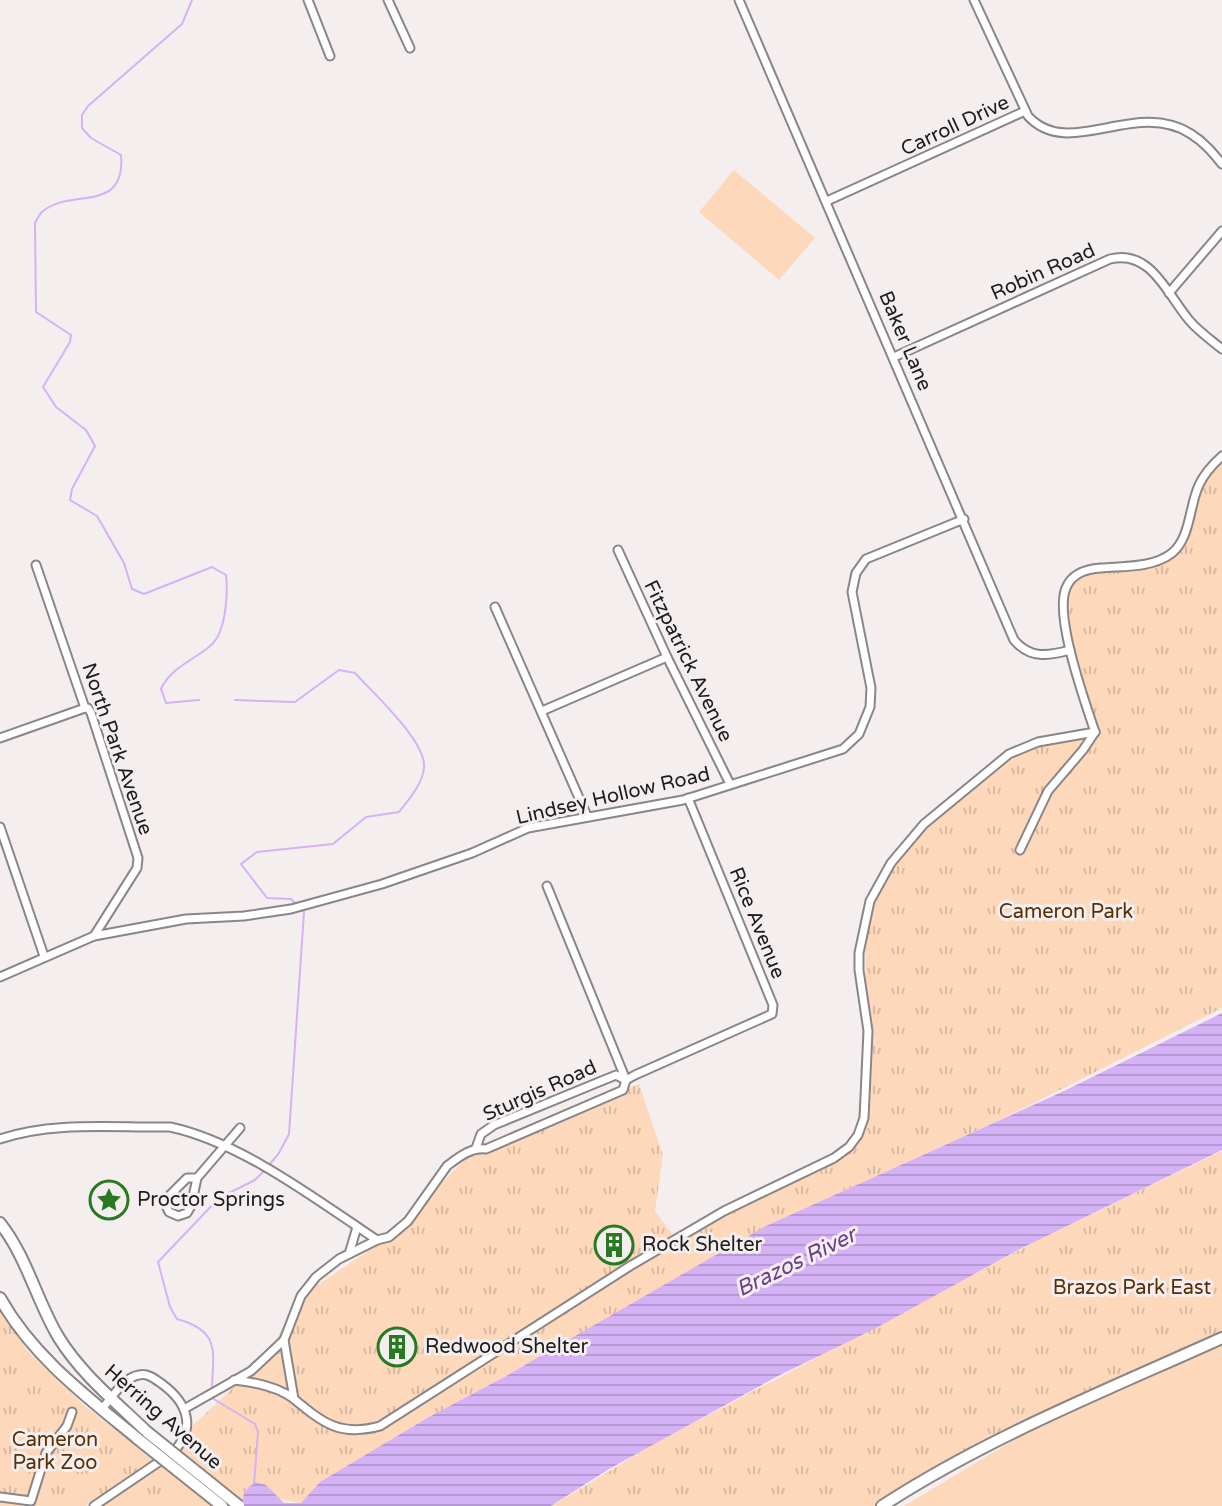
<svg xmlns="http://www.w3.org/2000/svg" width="1222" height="1506" viewBox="0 0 1222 1506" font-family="'Varela Round',sans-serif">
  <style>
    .grass { fill: #fed8bb }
    .park { fill: url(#park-tufts) }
    .water { fill: url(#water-rules) }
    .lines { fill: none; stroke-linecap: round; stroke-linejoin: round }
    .stream { stroke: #d5b1f6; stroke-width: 2 }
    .minor-casing { stroke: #8a8687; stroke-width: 11 }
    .secondary-casing { stroke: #8a8687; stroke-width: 14 }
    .minor { stroke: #fff; stroke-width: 7 }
    .secondary { stroke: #fff; stroke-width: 10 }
    .secondary-bridge-casing { stroke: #8a8687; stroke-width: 14; stroke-linecap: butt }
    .secondary-bridge { stroke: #fff; stroke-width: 10 }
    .labels { text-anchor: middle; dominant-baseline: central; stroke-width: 6; stroke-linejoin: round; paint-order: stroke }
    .street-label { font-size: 20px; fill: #1d1b1b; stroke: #f4eeef }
    .park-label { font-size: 20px; fill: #582e04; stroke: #f4eeef }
    .poi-label { font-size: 20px; fill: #1d1b1b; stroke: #f4eeef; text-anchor: start }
    .water-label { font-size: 22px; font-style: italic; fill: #6c3e8f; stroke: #f4eeef }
  </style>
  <defs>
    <pattern id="park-tufts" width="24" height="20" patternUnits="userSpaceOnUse" patternTransform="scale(2)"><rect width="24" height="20" fill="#fed8bb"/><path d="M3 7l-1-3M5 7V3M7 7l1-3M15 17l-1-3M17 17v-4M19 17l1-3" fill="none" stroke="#d9b9a0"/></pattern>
    <pattern id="water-rules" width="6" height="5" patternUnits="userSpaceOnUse" patternTransform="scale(2)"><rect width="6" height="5" fill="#d5b1f6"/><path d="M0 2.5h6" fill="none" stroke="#b698d2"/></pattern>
  </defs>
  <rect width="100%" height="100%" fill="#f4eeef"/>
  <g class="grass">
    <polygon points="734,170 815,238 779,280 699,212"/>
    <polygon points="1222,1337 1222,1506 904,1506 1074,1404"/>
  </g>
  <g class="park">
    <polygon points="1222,463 1222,1008 1002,1119 776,1222 368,1454 301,1503 278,1499 242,1506 94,1506 152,1463 86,1506 0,1506 0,1309 28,1352 86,1407 155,1461 266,1357 301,1296 389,1237 476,1148 639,1084 663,1155 655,1211 676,1239 853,1142 865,1081 866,918 899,853 967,788 1026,746 1094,732 1070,650 1065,588 1088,569 1131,565 1170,554 1186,524 1205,474"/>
    <polygon points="1222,1151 1222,1338 952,1466 886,1506 552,1506 652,1445 1046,1236"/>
  </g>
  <polygon class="water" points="1222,1013 1222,1150 1020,1249 874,1329 778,1376 609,1469 551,1506 242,1506 244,1492 255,1482 266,1485 284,1503 301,1503 320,1482 429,1417 506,1376 766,1226 1062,1092"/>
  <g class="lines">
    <g class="stream">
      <path d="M192 0 182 24 88 106 82 115V128L91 138 121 155C126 215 70 187 42 212 39 215 37 219 35 223L36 312 71 335 70 342 43 387 56 407 86 430 95 446 72 489 70 500 97 516 124 563 132 589 144 594 212 567 226 575C228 593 226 622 217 638 206 656 173 663 161 689L166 703 199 700"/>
      <path d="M235 700 295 702 339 670 355 673C373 693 427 742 424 768 422 785 409 799 399 812L366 817 333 844 257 852 241 864 267 898 291 899 304 912 289 1134 279 1153 269 1165"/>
      <path d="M212 1388C213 1352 221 1331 177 1319L170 1307 158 1262 219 1198 255 1180 265 1170"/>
      <polyline points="212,1395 212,1398 255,1424 258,1432 254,1484"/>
    </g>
    <g class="minor-casing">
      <g id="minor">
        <polyline points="308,0 330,56"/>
        <polyline points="388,0 410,48"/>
        <path d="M739 0 1014 640C1030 659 1048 656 1070 650"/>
        <path d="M974 0 1028 116C1069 161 1135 98 1191 134 1204 142 1213 153 1222 164"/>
        <polyline points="827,201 1025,111"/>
        <polyline points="1169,293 1222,231"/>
        <path d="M894 357 1110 259C1151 249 1167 294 1189 320 1198 331 1211 340 1222 349"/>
        <polyline points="618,550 667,657 730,784"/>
        <polyline points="36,565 85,708 88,708 91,713 138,858 137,868 94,936"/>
        <polyline points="495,607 587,816"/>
        <polyline points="542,711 667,657"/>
        <path d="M1095 732C1085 702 1054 616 1066 588 1072 573 1086 569 1101 568 1124 566 1153 568 1172 553 1191 537 1189 506 1199 485 1204 474 1213 464 1222 456"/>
        <polyline points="0,738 85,708"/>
        <polyline points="0,827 44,956"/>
        <polyline points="1020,850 1048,791 1083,750 1095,732"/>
        <polyline points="547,886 626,1080"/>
        <polyline points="0,977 94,936 186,919 244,916 291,909 382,884 472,853 528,828 683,800 843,749 859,734 870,707 871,688 852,592 856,573 866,559 964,519"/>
        <path d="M0 1139C54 1121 114 1128 170 1127 241 1142 317 1200 377 1240"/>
        <polyline points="476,1148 481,1134 494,1125 616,1075 626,1080"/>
        <polyline points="197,1178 187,1178 170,1195 165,1204 169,1212 178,1216 187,1213 191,1206 197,1178 240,1128"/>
        <polyline points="349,1254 357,1227"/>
        <polyline points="284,1340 294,1399"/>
        <path d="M234 1380C254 1382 277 1386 294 1399 323 1423 340 1437 380 1426L630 1266 724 1211 834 1158 849 1147 858 1135 864 1118 868 1031 859 970V953L870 901 891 863 924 824 1009 754 1038 742 1095 732"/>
        <path d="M184 1409 251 1371 266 1357 284 1340 301 1296 316 1277 339 1259 377 1240 389 1237 408 1221 447 1166C459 1157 471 1147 486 1149L623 1090 626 1080 635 1075 772 1014 773 1005 688 798"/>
        <polyline points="0,1497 31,1501 46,1453 67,1426 72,1412"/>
        <path d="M94 1506 172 1453C197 1429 188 1403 162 1384 155 1379 148 1373 139 1375 124 1377 111 1399 102 1409"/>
      </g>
    </g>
    <g class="secondary-casing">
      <g id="secondary">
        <path d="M0 1223C27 1257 37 1302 59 1338 82 1375 117 1403 147 1432"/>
        <path d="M0 1298C33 1357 87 1397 138 1439"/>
        <path d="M882 1506C988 1437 1107 1390 1222 1338"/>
      </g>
    </g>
    <use href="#minor" class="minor"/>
    <use href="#secondary" class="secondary"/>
    <g class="secondary-bridge-casing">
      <g id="secondary-bridge">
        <polyline points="147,1432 239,1506"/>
        <polyline points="138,1439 222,1506"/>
      </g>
    </g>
    <use href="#secondary-bridge" class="secondary-bridge"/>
  </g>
  <defs>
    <g id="sight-ring" transform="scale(2)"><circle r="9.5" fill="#f4eeef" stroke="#297922" stroke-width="1.5"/><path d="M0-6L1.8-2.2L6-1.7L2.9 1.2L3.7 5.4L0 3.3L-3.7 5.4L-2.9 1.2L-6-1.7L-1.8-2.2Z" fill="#297922"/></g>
    <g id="building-ring" transform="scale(2)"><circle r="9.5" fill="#f4eeef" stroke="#297922" stroke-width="1.5"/><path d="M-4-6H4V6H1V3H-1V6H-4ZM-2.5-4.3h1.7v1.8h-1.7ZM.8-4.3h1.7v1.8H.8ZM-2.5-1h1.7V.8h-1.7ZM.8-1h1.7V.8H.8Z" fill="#297922"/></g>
  </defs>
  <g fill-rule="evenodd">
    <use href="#sight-ring" x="109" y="1200"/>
    <use href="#building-ring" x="614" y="1245"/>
    <use href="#building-ring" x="397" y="1347"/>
  </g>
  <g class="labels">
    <g class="street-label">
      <text transform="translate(955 126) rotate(-25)">Carroll Drive</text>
      <text transform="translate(1043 272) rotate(-24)">Robin Road</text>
      <text transform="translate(905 341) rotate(67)">Baker Lane</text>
      <text transform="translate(688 661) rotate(64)">Fitzpatrick Avenue</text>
      <text transform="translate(117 749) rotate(71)">North Park Avenue</text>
      <text transform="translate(613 796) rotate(-13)">Lindsey Hollow Road</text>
      <text transform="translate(757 923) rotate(68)">Rice Avenue</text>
      <text transform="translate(540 1091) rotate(-24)">Sturgis Road</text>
      <text transform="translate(163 1417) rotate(41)">Herring Avenue</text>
    </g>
    <g class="park-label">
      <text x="1066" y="912">Cameron Park</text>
      <text x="1132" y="1288">Brazos Park East</text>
      <text x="55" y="1440">Cameron<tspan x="55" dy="23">Park Zoo</tspan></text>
    </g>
    <g class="poi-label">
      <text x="137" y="1200">Proctor Springs</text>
      <text x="642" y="1245">Rock Shelter</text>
      <text x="425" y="1347">Redwood Shelter</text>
    </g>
    <g class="water-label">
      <text transform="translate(796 1262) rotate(-26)">Brazos River</text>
    </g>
  </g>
</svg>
